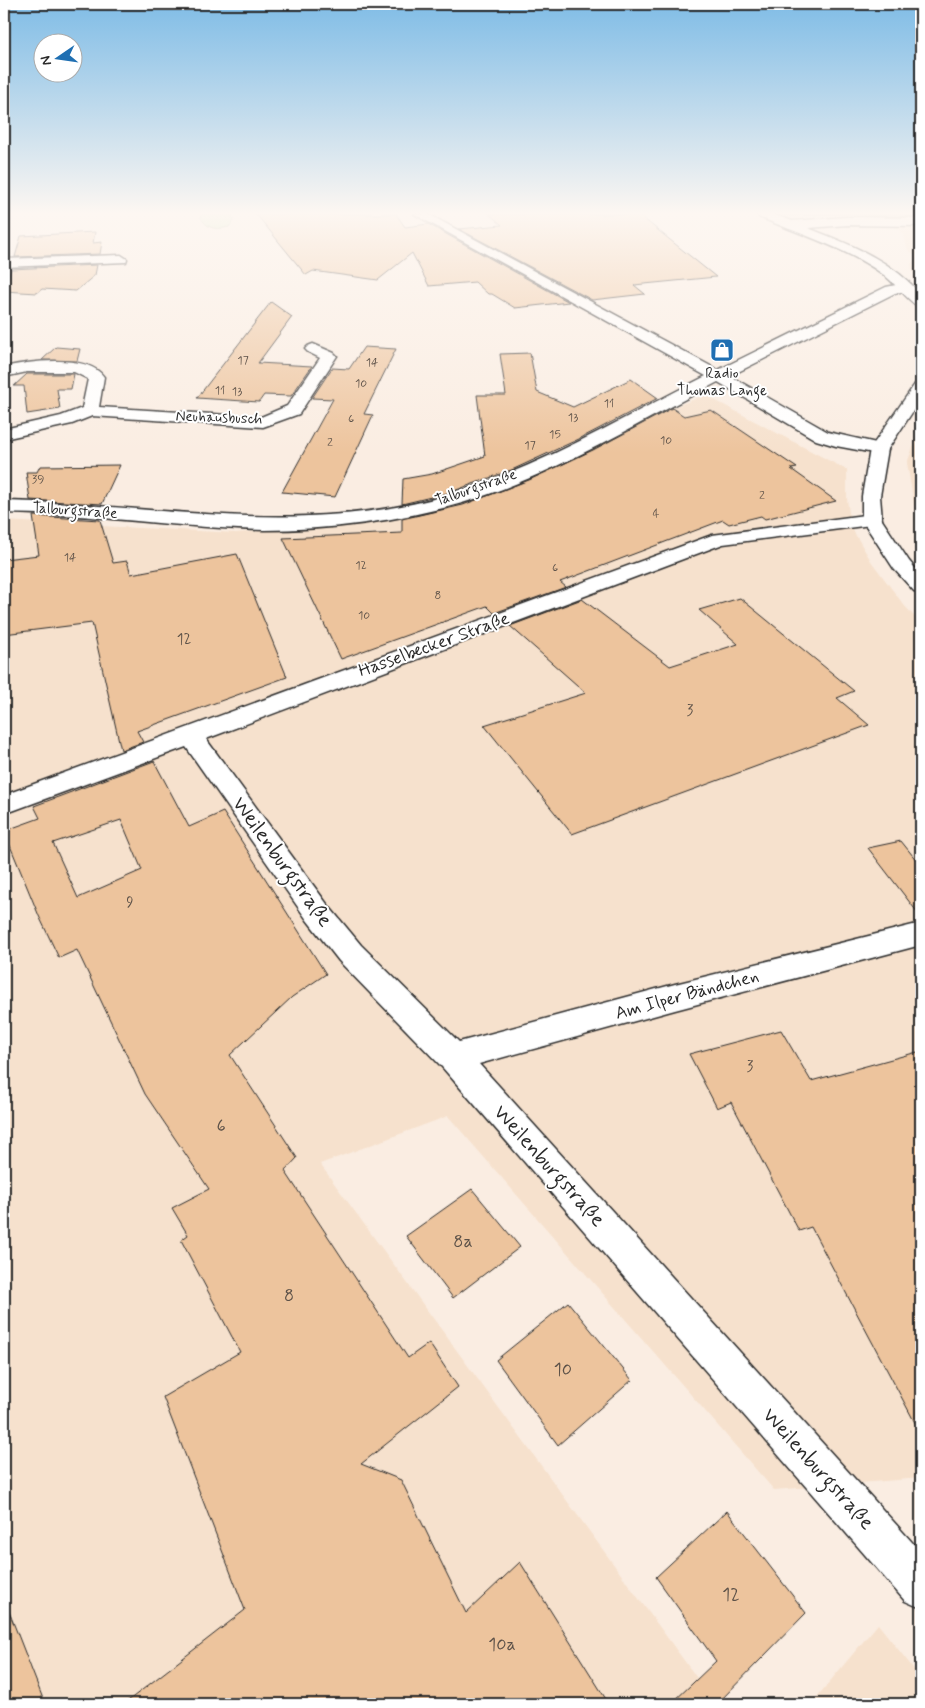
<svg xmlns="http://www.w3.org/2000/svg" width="925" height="1708" viewBox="0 0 925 1708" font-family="Mynerve,sans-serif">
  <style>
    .built { fill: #f6e1cd }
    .green { fill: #b5e8a8; stroke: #708a6a }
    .building { fill: #edc49d; stroke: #2b2b2b; fill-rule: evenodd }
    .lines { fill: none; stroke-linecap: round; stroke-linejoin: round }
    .street-casing { stroke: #2b2b2b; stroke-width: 3 }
    .secondary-casing { stroke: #2b2b2b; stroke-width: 3 }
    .primary-casing { stroke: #2b2b2b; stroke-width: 3 }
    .street { fill: #fff; fill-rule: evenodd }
    .secondary { fill: #fff; fill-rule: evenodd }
    .primary { fill: #fff; fill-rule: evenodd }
    .labels { text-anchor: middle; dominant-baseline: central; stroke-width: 4; stroke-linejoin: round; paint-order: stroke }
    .far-number-label { font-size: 12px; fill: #5c5148 }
    .far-poi-label { font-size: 15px; fill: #2b2b2b; stroke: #fff }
    .far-street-label { font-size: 15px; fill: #2b2b2b; stroke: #fff }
    .number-label { font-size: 15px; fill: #5c5148 }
    .street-label { font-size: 18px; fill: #2b2b2b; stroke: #fff }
    .near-number-label { font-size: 18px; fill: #5c5148 }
    .near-street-label { font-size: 21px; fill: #2b2b2b; stroke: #fff }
  </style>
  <rect width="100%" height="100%" fill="#faede2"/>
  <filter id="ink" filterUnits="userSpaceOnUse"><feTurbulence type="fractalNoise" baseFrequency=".02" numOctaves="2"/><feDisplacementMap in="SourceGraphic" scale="10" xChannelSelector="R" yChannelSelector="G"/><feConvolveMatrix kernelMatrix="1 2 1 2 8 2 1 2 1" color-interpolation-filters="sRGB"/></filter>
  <g filter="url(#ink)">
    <g class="built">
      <polygon points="895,226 921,228 921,286 913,277 911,264 917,257 908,250 903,235"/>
      <polygon points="705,395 847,470 847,499 851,527 871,561 903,604 921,624 921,1478 774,1490 448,1116 320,1164 716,1704 4,1704 4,521 236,533 345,524 438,508 567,457 661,412"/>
      <polygon points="921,427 921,519 914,504 907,463"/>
      <polygon points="878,1624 921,1678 921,1704 811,1704"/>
    </g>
    <g class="green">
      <path d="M204 214H231L234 220 229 227C215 230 207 229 200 216Z"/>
      <polygon points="781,214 921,214 921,217 839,214 790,216"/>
    </g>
    <g class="building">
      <polygon points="256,214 396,214 405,227 428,224 569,302 515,308 492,294 488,294 475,282 429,286 412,253 378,280 313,271 306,275"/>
      <polygon points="489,214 638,214 716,277 634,285 645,294 592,300 459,229 502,225"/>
      <polygon points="95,232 93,243 102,242 100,254 15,257 21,236"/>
      <polygon points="97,265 95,275 76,291 42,289 37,293 4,291 11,269"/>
      <polygon points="271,302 292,317 258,363 312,366 291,396 264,395 259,402 197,398"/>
      <polygon points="56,347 80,349 77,361 42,360"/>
      <polygon points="364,347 396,349 364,414 373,415 335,497 282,492 333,399 312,398 332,368 349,369"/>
      <polygon points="530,353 537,392 573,407 631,379 658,398 579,439 514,469 448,493 402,504 403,479 432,474 485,456 477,395 506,395 500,354"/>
      <polygon points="27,374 74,374 71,389 57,389 60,409 27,414 24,386 14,386"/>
      <polygon points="672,408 684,416 711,410 797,468 791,469 836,501 765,519 761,516 729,524 723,520 560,582 566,587 494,613 487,606 341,659 283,538 402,533 402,519 463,505 529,480 593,450"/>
      <polygon points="120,465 102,504 30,500 26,472 37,472 40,466"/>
      <polygon points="33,516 100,520 113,563 127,561 131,574 237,554 287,677 137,731 143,742 121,750 92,623 4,634 4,559 39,555"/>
      <polygon points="740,598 854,691 837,698 869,725 572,834 484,725 586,693 510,626 582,599 670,666 738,644 699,610"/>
      <path d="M154 761 189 827 223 812 326 974 292 997 230 1055 297 1158 285 1171 408 1358 429 1343 458 1387 361 1464 401 1480 466 1613 520 1562 609 1704H124L245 1610 163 1397 240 1352 181 1240 188 1235 172 1208 209 1189 145 1094 77 950 59 958 39 916 4 831 40 818 34 806ZM121 820 142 870 78 898 53 843Z"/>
      <polygon points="901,841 921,866 921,917 868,848"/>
      <polygon points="781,1030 811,1081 921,1051 921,1434 811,1227 799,1231 731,1102 717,1108 689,1054"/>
      <polygon points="472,1189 520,1247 453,1298 406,1236"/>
      <polygon points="568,1302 632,1380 558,1445 496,1360"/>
      <polygon points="727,1511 806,1613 717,1704 671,1704 716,1661 656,1577"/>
      <polygon points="4,1604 6,1604 45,1704 4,1704"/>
    </g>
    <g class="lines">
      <g class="street-casing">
        <g id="street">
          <path d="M414 214H428L718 370 886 287 906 283 911 284 913 287 911 290 895 293 730 376 828 432 885 445 888 449 885 453 879 454 836 446 816 440 718 382C634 425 552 476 462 503 398 521 330 530 264 530 213 529 163 523 113 519 77 515 40 514 4 513V501C156 504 298 538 448 495 539 468 622 418 706 376Z"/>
          <polygon points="121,255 127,259 126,262 4,267 4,259"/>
          <path d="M313 344 334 353 337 356 299 414 263 427 92 416 72 424 4 439V429L61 416 82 408 88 379 74 372H27L4 377V367C28 362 88 353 104 377L99 407 261 417 287 406 320 358 308 352 305 349 308 346Z"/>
          <polygon points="872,514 879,516 882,520 879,524 723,544 206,739 327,904 361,945 459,1042 675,984 921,923 921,945 675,1010 479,1064 921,1552 921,1608 905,1601 442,1067 339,961 307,920 186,747 4,814 4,795 712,535"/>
        </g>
      </g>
      <g class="secondary-casing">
        <polygon id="secondary" points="757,214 772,214 795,222 797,225 791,229 787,228 759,217"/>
      </g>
      <g class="primary-casing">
        <g id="primary">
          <path d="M847 217 921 218V226L847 225 808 228C849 244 892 260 921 295V308C914 307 894 282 884 275 855 254 820 241 787 228L785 225 791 221Z"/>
          <polygon points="921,382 921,399 888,449 880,496 882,520 909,561 921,575 921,593 914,591 894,569 862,520 862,496 870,449 915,384"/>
        </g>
      </g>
      <use href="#street" class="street"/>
      <use href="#secondary" class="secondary"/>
      <use href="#primary" class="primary"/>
    </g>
  </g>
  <linearGradient id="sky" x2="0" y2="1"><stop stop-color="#7fbce6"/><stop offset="0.47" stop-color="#fdf7f2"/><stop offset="1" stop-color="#fdf7f2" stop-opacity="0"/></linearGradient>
  <rect width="925" height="453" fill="url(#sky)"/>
  <defs>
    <g id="shop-square" transform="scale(1.25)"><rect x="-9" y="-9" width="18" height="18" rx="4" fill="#1f6fb2" stroke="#fff"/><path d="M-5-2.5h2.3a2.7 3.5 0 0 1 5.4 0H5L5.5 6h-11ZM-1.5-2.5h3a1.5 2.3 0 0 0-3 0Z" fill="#fff"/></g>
  </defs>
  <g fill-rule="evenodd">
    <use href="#shop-square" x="722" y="350"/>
  </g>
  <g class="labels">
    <g class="far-number-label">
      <text x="243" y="361">17</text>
      <text x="372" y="363">14</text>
      <text x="361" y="384">10</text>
      <text x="220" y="391">11</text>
      <text x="237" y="392">13</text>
      <text x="609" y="404">11</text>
      <text x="573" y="418">13</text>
      <text x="351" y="419">6</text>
      <text x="555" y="435">15</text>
      <text x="666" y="441">10</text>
      <text x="330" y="443">2</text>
      <text x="530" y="446">17</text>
      <text x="38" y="480">39</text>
      <text x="762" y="496">2</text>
      <text x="656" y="514">4</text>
      <text x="70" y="558">14</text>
      <text x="361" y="566">12</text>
      <text x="555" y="568">6</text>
      <text x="438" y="596">8</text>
      <text x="364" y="616">10</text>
    </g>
    <g class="far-poi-label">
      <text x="722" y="374">Radio<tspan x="722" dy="17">Thomas Lange</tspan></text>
    </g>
    <g class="far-street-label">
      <text transform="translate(219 418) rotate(2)">Neuhausbusch</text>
      <text transform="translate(476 488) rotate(-19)">Talburgstraße</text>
      <text transform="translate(75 511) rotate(4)">Talburgstraße</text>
    </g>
    <g class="number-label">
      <text x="184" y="640">12</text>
      <text x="690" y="711">3</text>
      <text x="130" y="903">9</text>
      <text x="750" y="1067">3</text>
    </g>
    <g class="street-label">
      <text transform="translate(434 645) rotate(-20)">Hasselbecker Straße</text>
      <text transform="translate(687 995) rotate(-15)">Am Ilper Bändchen</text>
    </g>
    <g class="near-number-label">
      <text x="221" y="1126">6</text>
      <text x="463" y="1242">8a</text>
      <text x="289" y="1296">8</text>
      <text x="563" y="1370">10</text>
      <text x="731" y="1595">12</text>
      <text x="502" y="1645">10a</text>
    </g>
    <g class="near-street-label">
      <text transform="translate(282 862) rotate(54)">Weilenburgstraße</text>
      <text transform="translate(549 1166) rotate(48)">Weilenburgstraße</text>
      <text transform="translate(818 1469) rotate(48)">Weilenburgstraße</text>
    </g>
  </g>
  <rect width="925" height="1708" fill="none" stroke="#fff" stroke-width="20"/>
  <rect x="10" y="10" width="905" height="1688" fill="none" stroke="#2b2b2b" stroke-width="2" filter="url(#ink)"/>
  <g transform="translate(58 58) rotate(257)"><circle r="24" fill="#ffffff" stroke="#aaaaaa"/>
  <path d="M0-4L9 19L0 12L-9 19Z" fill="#1f6fb2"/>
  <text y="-8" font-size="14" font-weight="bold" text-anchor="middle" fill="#2b2b2b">N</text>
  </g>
</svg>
